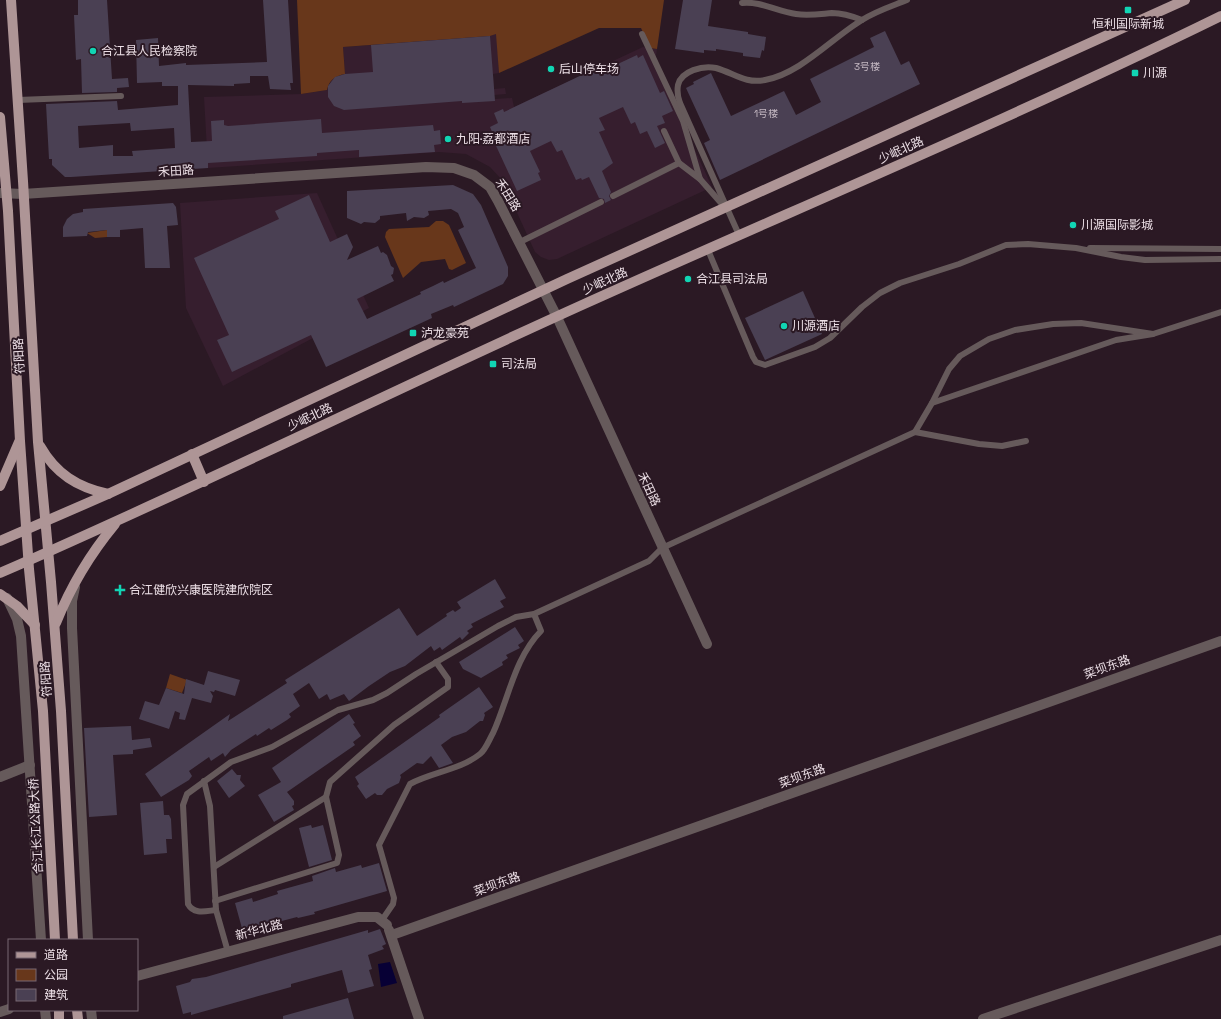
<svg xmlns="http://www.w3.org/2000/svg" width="1221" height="1019" viewBox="0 0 1221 1019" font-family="'Space Grotesk','Noto Sans SC',sans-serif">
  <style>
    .built { fill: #361e2e }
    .green { fill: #68371b }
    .water { fill: #070035 }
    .building { fill: #4a4053; fill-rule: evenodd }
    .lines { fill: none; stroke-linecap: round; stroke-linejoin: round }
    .service { stroke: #665a5b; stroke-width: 6 }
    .minor { stroke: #665a5b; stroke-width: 10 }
    .tertiary { stroke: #665a5b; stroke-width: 10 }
    .primary { stroke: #ae9596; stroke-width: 10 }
    .poi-dot { fill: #11d5b4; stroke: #2b1924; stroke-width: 1.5 }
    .labels { text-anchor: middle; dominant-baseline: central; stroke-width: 4; stroke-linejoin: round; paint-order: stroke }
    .number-label { font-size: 10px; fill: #c4b8c2 }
    .poi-label { font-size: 12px; fill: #ede0e7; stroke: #2b1924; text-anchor: start }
    .street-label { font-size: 12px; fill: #ede0e7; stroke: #2b1924 }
  </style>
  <rect width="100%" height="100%" fill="#2b1924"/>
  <g class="built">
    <polygon points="497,33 499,73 493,74 494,89 505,88 506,94 494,95 495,99 512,98 514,107 643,47 657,49 655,63 712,187 557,259 549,260 541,257 535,252 502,180 490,167 466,154 439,152 208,168 204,97 301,94 327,90 331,81 335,77 345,74 343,47 490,36"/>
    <polygon points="317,193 369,308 223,386 186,308 180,203"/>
  </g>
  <g class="green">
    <path d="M297 0H664L657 49 650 48 641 28H599L499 73 496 34 490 36 343 47 345 74C335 76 329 80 327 90L301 94Z"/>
    <polygon points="436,221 443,221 449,225 466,263 452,270 449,269 445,259 421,262 403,278 385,237 386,232 389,229 429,227"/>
    <polygon points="107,230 107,237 95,238 87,233"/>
    <polygon points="170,674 187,680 182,693 166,688"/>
  </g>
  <polygon class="water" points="390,962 397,983 381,987 378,964"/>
  <g class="building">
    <polygon points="78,0 107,0 112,79 128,78 129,87 117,88 117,92 82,93 81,59 76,60 74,15 78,15"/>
    <path d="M263 0H288L293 83H290L291 90 270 89 268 76H250V83L234 84V86L188 85 191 142 212 141 211 121 224 120V125L228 126 321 119 322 133 433 125 434 131 440 130 441 144 434 145 435 152 359 157V150L317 153V156L208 163V168L71 177H65L52 165V159H49L46 104 117 101 118 110 178 105V86H162V82L137 83 136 40 158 38 159 66 186 63V65L267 62ZM130 123 131 131 174 128 175 148 132 151 133 156H113V145L79 148 78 126Z"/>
    <polygon points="683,0 712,0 708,26 748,32 748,34 766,37 764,51 762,50 760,58 743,56 743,53 716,49 716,51 704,50 704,53 675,49"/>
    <polygon points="885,31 901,65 909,61 920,84 720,180 704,143 710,140 686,88 694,84 693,82 711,73 731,116 784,91 796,115 821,102 810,79 874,47 870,38"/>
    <polygon points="490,36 495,101 462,103 462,101 344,110 334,106 328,97 328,86 335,77 345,74 373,72 371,45"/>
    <polygon points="637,55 638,58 643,55 660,93 664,91 673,111 662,116 665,123 657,126 665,143 655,148 647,131 640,134 635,122 631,124 623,107 599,118 605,130 599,132 613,163 602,171 611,192 609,196 611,200 605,203 604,199 599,198 589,177 582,180 581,178 576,180 562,150 557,152 551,141 530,151 540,172 538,173 541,180 517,191 491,135 493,134 490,127 498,123 494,113 503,109 504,112 605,64 607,69"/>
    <polygon points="453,185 473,194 481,205 508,267 508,276 503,284 454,307 453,305 431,314 432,318 326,367 311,335 232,372 217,340 229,335 194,258 279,219 275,211 309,195 330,242 347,234 353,247 347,260 378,246 381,253 383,252 387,255 391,266 394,268 393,274 391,275 394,281 357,299 367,319 421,294 420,292 433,286 443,281 444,283 476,268 458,230 464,227 458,213 451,209 428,211 429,215 424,218 414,217 407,221 406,213 380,216 380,219 375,223 364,222 361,224 347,218 347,191"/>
    <polygon points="173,203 176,207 178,225 167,226 170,268 145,268 143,228 120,230 120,237 107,237 107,230 88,232 87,236 63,237 63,227 67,219 73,214 83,212 83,209"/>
    <polygon points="803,291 822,334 765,360 745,318"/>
    <polygon points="495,579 506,598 500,601 504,607 471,624 473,627 467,631 469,633 462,640 460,637 442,650 440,647 434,651 431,646 405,666 390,672 369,686 349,701 344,694 330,700 327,694 319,699 309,683 293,694 300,706 289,714 291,717 287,720 271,730 269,728 257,736 256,734 231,750 225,757 223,753 211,761 209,757 189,771 192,776 189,780 161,797 145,774 230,714 228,721 287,683 285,680 399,608 417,636 447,616 446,614 453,610 455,612 461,608 457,602"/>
    <polygon points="515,627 524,641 518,645 520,648 506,655 508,658 502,662 503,665 481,678 463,669 459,662"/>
    <polygon points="208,671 240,680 235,696 215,690 214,692 210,691 213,696 211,703 192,698 185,720 179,719 180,713 175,711 169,729 139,719 145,701 159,705 166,688 184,694 186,679 204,685"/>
    <polygon points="479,687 493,707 484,713 485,715 483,721 480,721 466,732 452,737 441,745 453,763 439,768 431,756 423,764 417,763 400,775 401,777 399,783 387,789 382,795 377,795 375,793 366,799 357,786 359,784 355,777 440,717 439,715"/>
    <polygon points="349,714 355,723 353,724 361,736 353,742 355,745 287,792 294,801 294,805 292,806 294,810 274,822 258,795 281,782 272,768"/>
    <polygon points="131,726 132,740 150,738 152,747 133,750 133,754 113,755 117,815 89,817 84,728"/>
    <polygon points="232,769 237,775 241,775 240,780 245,786 229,798 217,781"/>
    <polygon points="163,801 164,815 169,815 171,819 172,839 166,839 167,853 144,855 140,803"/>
    <polygon points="311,825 312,828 323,825 332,860 309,867 299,828"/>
    <polygon points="379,863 387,891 314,912 315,914 298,918 297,917 278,922 279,924 243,932 235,903 252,898 253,902 278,894 277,891 313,881 312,876 335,868 336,872 361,865 362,868"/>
    <polygon points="380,929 386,944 382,946 384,949 368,955 372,969 369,970 374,986 348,993 342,970 291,984 291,987 191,1015 191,1012 183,1014 176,986 190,982 192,979 206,977 368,930 368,933"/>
    <polygon points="348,998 354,1019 283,1019 283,1016"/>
  </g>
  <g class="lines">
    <g class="service">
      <path d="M742 3C760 1 777 11 796 14 808 16 820 14 832 13 843 13 852 16 862 20"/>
      <polyline points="642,34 683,121 700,179"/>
      <polyline points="18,100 121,96"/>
      <polyline points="664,131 679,163"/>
      <polyline points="613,196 679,163 700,179 721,203"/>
      <path d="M739 235 680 103C678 98 677 91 678 85 681 71 703 65 716 68 734 73 745 84 765 80 800 74 832 38 862 20 876 11 892 6 907 0"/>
      <polyline points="520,242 601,202"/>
      <polyline points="1090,248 1221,249"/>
      <polyline points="708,250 753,357 756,362 765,365 815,347 830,338 862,307 880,293 900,283 959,264 1006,245 1028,244 1076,248 1121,257 1145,260 1221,259"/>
      <polyline points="932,403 949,369 960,356 989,339 1015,330 1053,324 1081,323 1153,334 1221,312"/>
      <polyline points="915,432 979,444 1002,446 1026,441"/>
      <polyline points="204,781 210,806 216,910 228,952"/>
      <polyline points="214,867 326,797"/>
      <polyline points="215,901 337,863 339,855 326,797 330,782 394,725 448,687 448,679 436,662"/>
      <path d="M216 910C206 911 194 915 188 904L183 805 187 794 231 762 272 747 338 710 373 700 387 693 416 674 498 626 516 617 534 614 649 561 662 548 915 432 932 403 1116 340 1153 334"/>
      <path d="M382 920 393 904 394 898 379 845 410 784C432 772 460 770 480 754 486 749 489 740 493 733 508 700 515 657 541 631L534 614"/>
    </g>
    <g class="minor">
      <polyline points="0,193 23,194 426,167 454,168 474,175 490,187 498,201 557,317 707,644"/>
      <polyline points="0,777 30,765"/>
      <polyline points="389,930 419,1019"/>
      <polyline points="392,935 1221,641"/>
      <polyline points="983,1019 1221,940"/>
    </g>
    <g class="tertiary">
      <polyline points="75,587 72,601 72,628 88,940"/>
      <polyline points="7,598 17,619 21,636 41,940"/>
      <polyline points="137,976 358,917 377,917 387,925"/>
      <polyline points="45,1010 46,1019"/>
      <polyline points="91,1010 92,1019"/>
      <polyline points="0,1012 9,1009"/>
    </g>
    <g class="primary">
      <polyline points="11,0 23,181 38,442 51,582 61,711 73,940"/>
      <polyline points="0,117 8,211 20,441 29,569 43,711 55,940"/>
      <path d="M40 446C56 474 77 487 108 494"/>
      <polyline points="192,454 204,482"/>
      <polyline points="0,486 19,442"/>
      <polyline points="0,541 108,494 567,279 1185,0"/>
      <path d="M0 573C196 488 387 393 582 305 795 209 1011 119 1221 16"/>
      <polyline points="0,594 17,606 35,625"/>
      <path d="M56 623C70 588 91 553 115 524"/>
      <polyline points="59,1010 59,1019"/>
      <polyline points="77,1010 78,1019"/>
    </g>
  </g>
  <g class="poi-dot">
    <rect x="1124" y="6" width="8" height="8" rx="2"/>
    <circle cx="93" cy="51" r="4"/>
    <circle cx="551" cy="69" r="4"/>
    <rect x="1131" y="69" width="8" height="8" rx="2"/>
    <circle cx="448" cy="139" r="4"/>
    <circle cx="1073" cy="225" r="4"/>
    <circle cx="688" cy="279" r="4"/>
    <circle cx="784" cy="326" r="4"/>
    <rect x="409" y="329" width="8" height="8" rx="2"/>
    <rect x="489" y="360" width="8" height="8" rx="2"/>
    <path d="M118 584h4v4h4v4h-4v4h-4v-4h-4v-4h4z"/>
  </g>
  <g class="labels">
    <g class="number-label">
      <text x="867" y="66">3号楼</text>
      <text x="766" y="113">1号楼</text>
    </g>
    <g class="poi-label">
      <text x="1128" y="24" text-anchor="middle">恒利国际新城</text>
      <text x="101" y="51">合江县人民检察院</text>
      <text x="559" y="69">后山停车场</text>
      <text x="1143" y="73">川源</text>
      <text x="456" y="139">九阳·荔都酒店</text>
      <text x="1081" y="225">川源国际影城</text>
      <text x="696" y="279">合江县司法局</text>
      <text x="792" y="326">川源酒店</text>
      <text x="421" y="333">泸龙豪苑</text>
      <text x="501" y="364">司法局</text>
      <text x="129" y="590">合江健欣兴康医院建欣院区</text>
    </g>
    <g class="street-label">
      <text transform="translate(901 150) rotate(-24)">少岷北路</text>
      <text transform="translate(176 171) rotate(-4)">禾田路</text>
      <text transform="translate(508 195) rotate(58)">禾田路</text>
      <text transform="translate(605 281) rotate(-24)">少岷北路</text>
      <text transform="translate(19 356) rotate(-93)">符阳路</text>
      <text transform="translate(310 417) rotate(-25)">少岷北路</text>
      <text transform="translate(649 489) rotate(65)">禾田路</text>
      <text transform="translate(1107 667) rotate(-20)">菜坝东路</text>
      <text transform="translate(46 679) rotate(-94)">符阳路</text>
      <text transform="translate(802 776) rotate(-20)">菜坝东路</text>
      <text transform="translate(36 826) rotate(-93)">合江长江公路大桥</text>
      <text transform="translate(497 884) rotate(-20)">菜坝东路</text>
      <text transform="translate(259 930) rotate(-15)">新华北路</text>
    </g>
  </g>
  <rect x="8" y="939" width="130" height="72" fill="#2b1924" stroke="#796972"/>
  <rect x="16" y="952" width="20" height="6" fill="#ae9596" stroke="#796972"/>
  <text x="44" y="959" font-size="12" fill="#ede0e7">道路</text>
  <rect x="16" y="969" width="20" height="12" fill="#68371b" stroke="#796972"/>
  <text x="44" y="979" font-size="12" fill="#ede0e7">公园</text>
  <rect x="16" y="989" width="20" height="12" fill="#4a4053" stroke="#796972"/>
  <text x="44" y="999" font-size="12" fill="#ede0e7">建筑</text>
</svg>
